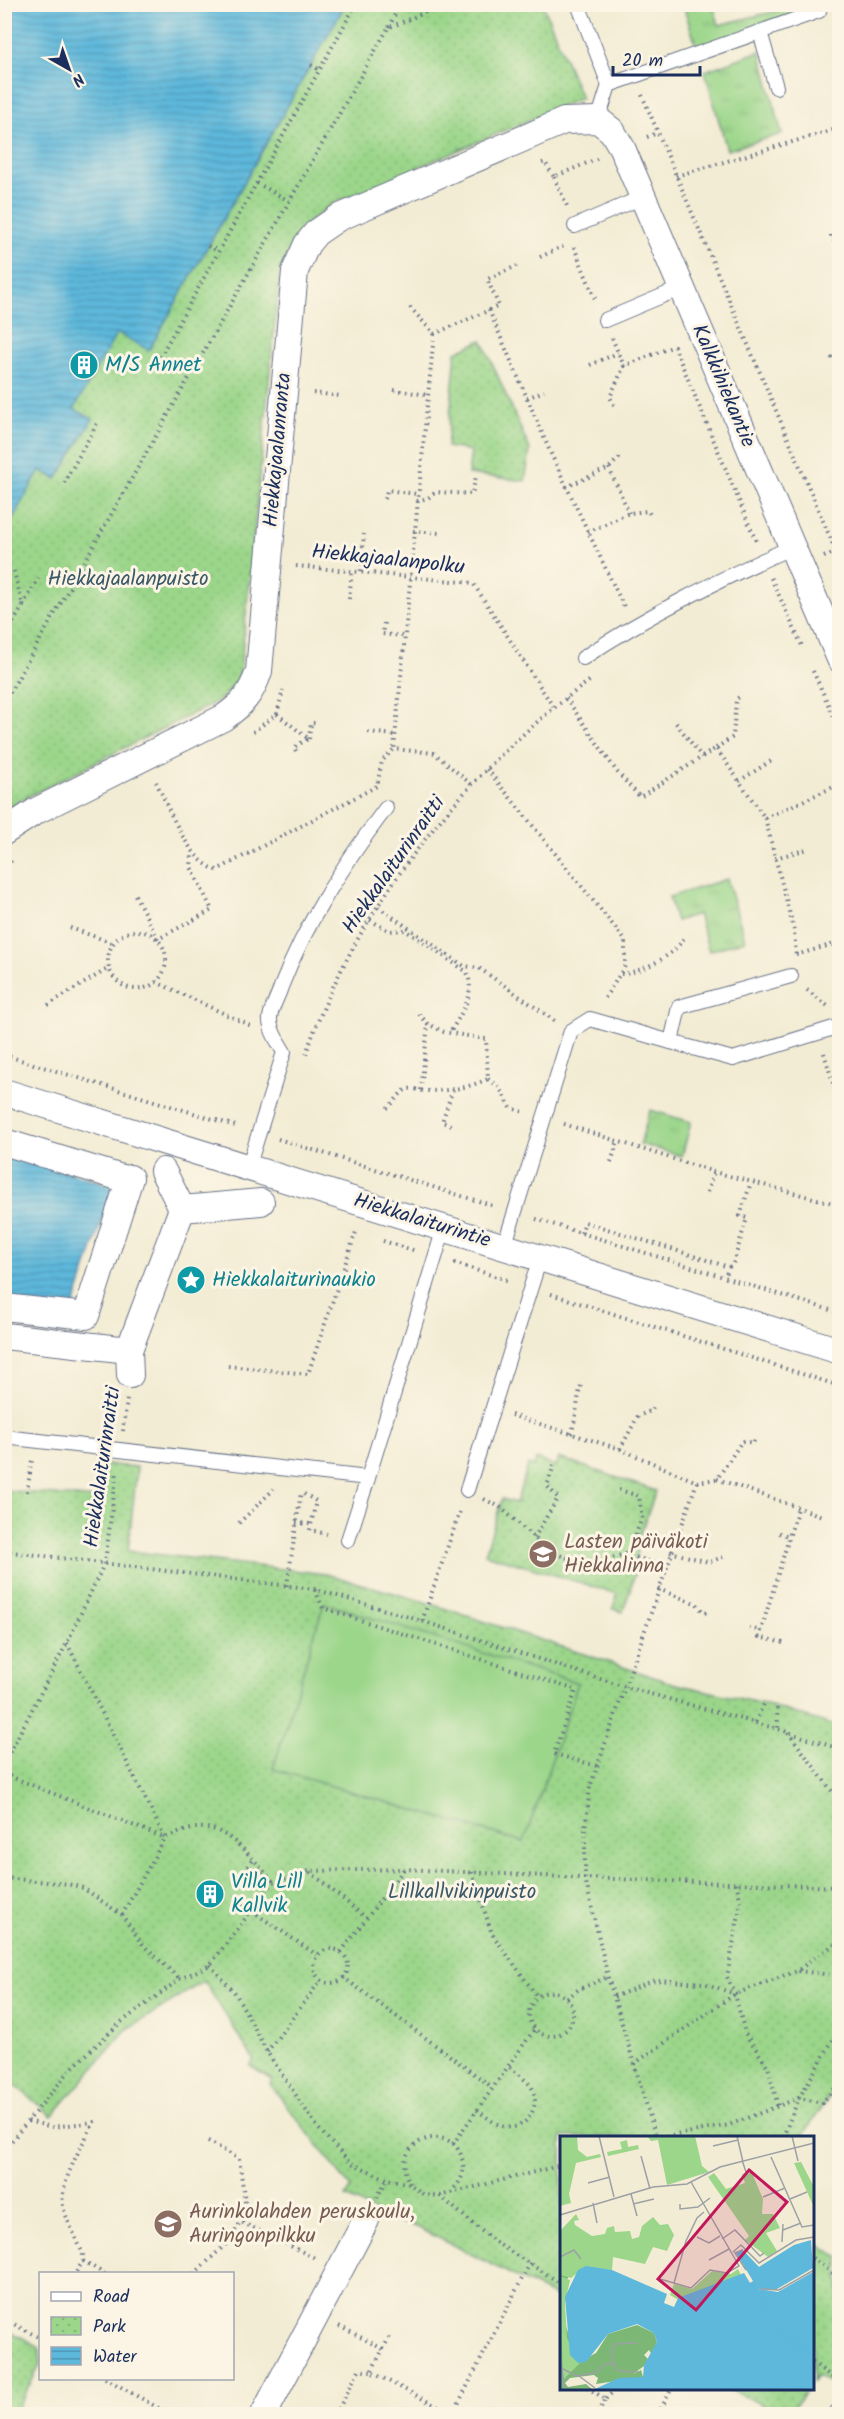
<svg xmlns="http://www.w3.org/2000/svg" width="844" height="2419" viewBox="0 0 844 2419" font-family="Kalam,sans-serif">
  <style>
    .grass { fill: url(#grass-tufts); stroke: #5b8274; stroke-width: 1.5 }
    .park { fill: url(#park-dots); stroke: #5b8274; stroke-width: 1.5 }
    .pitch { fill: #9bd68a; stroke: #5b8274; stroke-width: 1.5 }
    .water { fill: url(#water-rules); stroke: #3c749c; stroke-width: 1.5 }
    .lines { fill: none; stroke-linecap: round; stroke-linejoin: round }
    .lane-casing { stroke: #677187; stroke-width: 16 }
    .street-casing { stroke: #677187; stroke-width: 28 }
    .path { stroke: #677187; stroke-width: 4; stroke-dasharray: 1.5 4.5; stroke-linecap: butt }
    .lane { stroke: #fff; stroke-width: 14 }
    .street { stroke: #fff; stroke-width: 26 }
    .labels { text-anchor: middle; dominant-baseline: central; stroke-width: 6; stroke-linejoin: round; paint-order: stroke }
    .culture-label { font-size: 21px; fill: #0d838f; stroke: #fcf5e5; text-anchor: start }
    .street-label { font-size: 21px; fill: #1b2f5e; stroke: #fcf5e5 }
    .park-label { font-size: 21px; fill: #3b5969; stroke: #fcf5e5 }
    .education-label { font-size: 21px; fill: #785e54; stroke: #fcf5e5; text-anchor: start }
    .inset-river { fill: none; stroke: #5db8db; stroke-width: 3 }
    .inset-road { fill: none; stroke: #9da0a5; stroke-width: 1.5 }
    .view { fill: #c2185b; fill-opacity: 0.15; stroke: #c2185b; stroke-width: 3 }
    .inset-edge { fill: none; stroke: #1b2f5e; stroke-width: 3 }
  </style>
  <defs>
    <pattern id="grass-tufts" width="24" height="20" patternUnits="userSpaceOnUse" patternTransform="scale(1.5)"><rect width="24" height="20" fill="#9bd68a"/><path d="M3 7l-1-3M5 7V3M7 7l1-3M15 17l-1-3M17 17v-4M19 17l1-3" fill="none" stroke="#85b87a"/></pattern>
    <pattern id="park-dots" width="8" height="8" patternUnits="userSpaceOnUse" patternTransform="scale(1.5)"><rect width="8" height="8" fill="#9bd68a"/><path d="M2 2h.1M6 6h.1" fill="none" stroke="#85b87a" stroke-width="1.8" stroke-linecap="round"/></pattern>
    <pattern id="water-rules" width="6" height="5" patternUnits="userSpaceOnUse" patternTransform="scale(1.5)"><rect width="6" height="5" fill="#5db8db"/><path d="M0 2.5h6" fill="none" stroke="#4c96b5"/></pattern>
  </defs>
  <rect width="100%" height="100%" fill="#fcf5e5"/>
  <filter id="ink" filterUnits="userSpaceOnUse"><feTurbulence type="fractalNoise" baseFrequency=".0167" numOctaves="2"/><feDisplacementMap in="SourceGraphic" scale="12" xChannelSelector="R" yChannelSelector="G"/><feConvolveMatrix kernelMatrix="1 2 1 2 8 2 1 2 1" color-interpolation-filters="sRGB"/></filter>
  <filter id="wash" filterUnits="userSpaceOnUse"><feTurbulence type="fractalNoise" baseFrequency=".008" numOctaves="4" result="noise"/><feDisplacementMap in="SourceGraphic" scale="24" xChannelSelector="R" yChannelSelector="G"/><feGaussianBlur stdDeviation="1.35" result="paint"/><feColorMatrix in="noise" values="0 0 0 0 0 0 0 0 0 0 0 0 0 0 0 0 0 1.4 0 .05"/><feComposite in="paint" operator="in"/></filter>
  <g filter="url(#wash)">
    <rect width="100%" height="100%" fill="#f3ecd4"/>
    <g class="grass">
      <polygon points="683,5 713,5 719,25 801,5 802,12 697,48"/>
      <polygon points="760,51 782,134 727,150 705,71"/>
      <polygon points="727,879 745,940 709,951 698,914 676,921 669,897"/>
      <polygon points="650,1110 691,1122 682,1156 640,1144"/>
    </g>
    <g class="park">
      <path d="M345 5H543L581 98 332 204 299 230 280 271 240 673 233 687 220 700 19 801 5 812 4 615C16 595 0 556 5 532 10 513 30 487 40 470L57 479 92 420 74 409 117 332 149 350Z"/>
      <polygon points="482,340 530,450 525,481 468,474 471,451 447,447 456,352"/>
      <polygon points="559,1458 656,1491 635,1549 638,1551 635,1562 638,1564 623,1612 613,1609 617,1594 485,1554 502,1499 516,1503 528,1465 534,1467 536,1459 556,1466"/>
      <polygon points="99,1464 137,1467 128,1551 326,1574 422,1601 672,1683 764,1704 839,1727 839,2068 834,2089 802,2137 562,2137 562,2300 417,2227 390,2219 346,2197 351,2188 270,2084 272,2080 250,2066 254,2060 204,1981 126,2030 52,2116 5,2077 4,1490 95,1499"/>
      <polygon points="812,2239 839,2258 839,2368 827,2382 817,2375 813,2381"/>
      <polygon points="4,2328 40,2347 40,2365 15,2414 5,2414"/>
      <polygon points="726,2388 808,2388 789,2414 782,2414"/>
    </g>
    <polygon class="pitch" points="324,1603 578,1683 524,1842 273,1769"/>
    <g class="water">
      <polygon points="5,4 345,5 149,350 117,333 74,409 93,419 57,479 40,470 5,532"/>
      <polygon points="5,1152 113,1186 73,1309 5,1302"/>
    </g>
  </g>
  <g filter="url(#ink)">
    <g class="lines">
      <g class="lane-casing">
        <g id="lane">
          <polyline points="578,4 609,85"/>
          <polyline points="760,32 776,87"/>
          <polyline points="598,120 609,85 819,11"/>
          <polyline points="575,226 643,197"/>
          <polyline points="605,320 681,288"/>
          <path d="M583 658C649 614 719 580 792 547"/>
          <polyline points="671,1042 733,1059 840,1026"/>
          <path d="M248 1168 284 1052C278 1042 269 1029 270 1018 271 1008 278 997 281 987 306 922 344 864 386 808"/>
          <polyline points="504,1247 571,1031 590,1019 671,1042 679,1007 791,976"/>
          <polyline points="4,1437 368,1478 444,1228"/>
          <polyline points="467,1490 540,1258"/>
          <polyline points="348,1540 368,1478"/>
          <polyline points="835,2414 840,2409"/>
        </g>
      </g>
      <g class="street-casing">
        <g id="street">
          <path d="M4 832 36 811 223 718C242 705 252 693 259 671L295 271 307 244 316 233 338 218 564 121 598 120 612 131 622 148 840 659"/>
          <polyline points="4,1092 840,1351"/>
          <polyline points="4,1142 125,1179 130,1178 86,1316 4,1307"/>
          <polyline points="182,1209 261,1202"/>
          <polyline points="4,1336 129,1350 182,1209 163,1171"/>
          <polyline points="129,1350 130,1375"/>
          <polyline points="264,2414 366,2220"/>
        </g>
      </g>
      <g class="path">
        <polyline points="389,27 400,4"/>
        <polyline points="311,65 320,70"/>
        <polyline points="642,95 840,561"/>
        <polyline points="647,137 658,133"/>
        <polyline points="542,163 545,162 554,177 599,158"/>
        <polyline points="676,176 840,128"/>
        <polyline points="554,177 567,206"/>
        <polyline points="257,183 289,201"/>
        <polyline points="831,235 831,239 840,243"/>
        <polyline points="208,246 219,251"/>
        <polyline points="574,247 596,301"/>
        <polyline points="540,257 566,245"/>
        <polyline points="410,307 434,334"/>
        <polyline points="489,310 552,456 625,609"/>
        <polyline points="434,334 394,749 434,753 472,785"/>
        <polyline points="434,334 499,306 487,279 517,266"/>
        <polyline points="612,338 624,366 674,346 756,541"/>
        <polyline points="160,357 356,4"/>
        <polyline points="831,357 840,365"/>
        <polyline points="590,365 618,353"/>
        <polyline points="394,390 428,395"/>
        <polyline points="313,393 341,396"/>
        <polyline points="527,398 544,391"/>
        <polyline points="614,405 610,397 624,366"/>
        <polyline points="609,468 629,513"/>
        <polyline points="64,483 98,422"/>
        <polyline points="566,487 609,468 619,458 617,454"/>
        <polyline points="385,499 387,490 417,494"/>
        <polyline points="417,501 428,498 436,492 472,494 476,476"/>
        <polyline points="413,531 439,533"/>
        <polyline points="588,532 629,513 648,511 651,516"/>
        <polyline points="824,557 840,550"/>
        <polyline points="296,566 473,583 554,708"/>
        <polyline points="361,571 364,534"/>
        <polyline points="771,578 803,648"/>
        <polyline points="349,599 352,571"/>
        <polyline points="23,605 41,574"/>
        <polyline points="384,623 382,634 403,636"/>
        <polyline points="4,638 23,606 13,568"/>
        <polyline points="813,671 840,731"/>
        <polyline points="566,698 617,772 640,797 716,748 765,818 794,930 796,957"/>
        <polyline points="4,703 388,28 445,4"/>
        <polyline points="277,714 309,739"/>
        <polyline points="676,723 702,757"/>
        <polyline points="253,732 277,714 283,690"/>
        <polyline points="368,732 395,735"/>
        <polyline points="309,739 311,723 316,723"/>
        <polyline points="716,748 733,737 736,699 741,696"/>
        <polyline points="296,751 294,747 308,739"/>
        <polyline points="487,769 625,940 625,966 603,1001"/>
        <polyline points="739,781 771,761"/>
        <path d="M156 782C169 808 188 861 217 870L377 786 382 761 394 749"/>
        <polyline points="765,818 840,784"/>
        <polyline points="775,858 808,849"/>
        <polyline points="4,872 13,858"/>
        <polyline points="135,895 158,939 212,910 191,867 192,853"/>
        <polyline points="378,907 464,966 479,968 555,1021"/>
        <path d="M370 920 389 931 405 930 467 972C476 995 461 1013 450 1033"/>
        <polyline points="70,928 113,943"/>
        <circle cx="137" cy="960" r="29"/>
        <polyline points="796,955 834,944"/>
        <path d="M621 974C640 973 679 954 685 935"/>
        <polyline points="156,982 251,1026"/>
        <polyline points="807,990 829,1007"/>
        <polyline points="48,1005 109,968"/>
        <polyline points="419,1014 428,1024 444,1032 486,1039 488,1079 499,1087 511,1108 525,1112"/>
        <polyline points="824,1053 840,1106"/>
        <path d="M306 1054C355 908 467 768 592 679"/>
        <polyline points="4,1055 239,1127"/>
        <polyline points="421,1090 428,1024"/>
        <path d="M387 1108C395 1103 399 1092 408 1089 413 1088 421 1091 427 1091 448 1091 468 1088 488 1079"/>
        <polyline points="564,1124 714,1172 840,1205"/>
        <polyline points="451,1125 442,1122 453,1089"/>
        <polyline points="278,1139 494,1206"/>
        <polyline points="611,1162 618,1141"/>
        <polyline points="707,1192 714,1172"/>
        <polyline points="536,1219 840,1313"/>
        <polyline points="581,1233 585,1222 729,1267 725,1277"/>
        <polyline points="836,1236 840,1225"/>
        <polyline points="383,1241 416,1251"/>
        <polyline points="454,1263 510,1281"/>
        <polyline points="729,1267 733,1264 747,1218 740,1216 751,1182"/>
        <polyline points="551,1294 840,1386"/>
        <polyline points="228,1366 308,1374 356,1232"/>
        <polyline points="511,1415 620,1449 697,1482 590,1787 585,1830 585,1878 608,1977 656,2137"/>
        <polyline points="123,1431 127,1399"/>
        <path d="M571 1434C578 1413 576 1402 582 1382"/>
        <polyline points="620,1449 638,1416 653,1410 654,1405"/>
        <polyline points="717,1479 822,1516"/>
        <polyline points="697,1482 717,1479 742,1441 753,1443 756,1437"/>
        <polyline points="619,1490 639,1496 642,1517 629,1554"/>
        <polyline points="27,1492 32,1460"/>
        <polyline points="304,1494 316,1501 310,1530 327,1534"/>
        <polyline points="484,1499 500,1507 549,1551 572,1560 601,1561 625,1554 665,1566"/>
        <polyline points="239,1523 274,1489"/>
        <polyline points="296,1523 311,1524"/>
        <polyline points="779,1533 789,1536"/>
        <polyline points="534,1538 558,1498 547,1486 554,1465"/>
        <polyline points="4,1551 314,1589 422,1621 625,1687 778,1729 840,1749"/>
        <polyline points="670,1552 709,1562 723,1557"/>
        <polyline points="287,1586 301,1492"/>
        <polyline points="658,1589 697,1604 703,1612 707,1613"/>
        <polyline points="315,1590 323,1608 576,1690 554,1754 597,1766"/>
        <polyline points="422,1621 461,1508"/>
        <polyline points="749,1628 761,1631"/>
        <polyline points="67,1643 165,1838"/>
        <polyline points="783,1643 759,1637 798,1508"/>
        <polyline points="777,1708 778,1729"/>
        <polyline points="755,1722 764,1704"/>
        <polyline points="788,1732 840,1802"/>
        <polyline points="4,1763 67,1643 105,1562 117,1471"/>
        <polyline points="4,1774 165,1838"/>
        <polyline points="310,1872 365,1917"/>
        <polyline points="472,1872 492,1934 537,1996"/>
        <polyline points="4,1878 68,1884 83,1888 122,1915 143,1945 180,1979"/>
        <polyline points="237,1881 254,1859"/>
        <polyline points="736,1883 741,1902 727,1977 735,1994 745,2033 768,2067 778,2106"/>
        <polyline points="237,1901 317,1955"/>
        <path d="M122 1915 165 1838C178 1833 193 1826 207 1828 231 1831 258 1864 273 1882"/>
        <circle cx="331" cy="1966" r="17"/>
        <polyline points="341,1952 404,1869"/>
        <polyline points="210,1965 236,1994 267,2052 318,2128 349,2162 387,2179"/>
        <polyline points="798,1971 840,1976"/>
        <polyline points="343,1977 492,2087"/>
        <circle cx="551" cy="2014" r="22"/>
        <polyline points="614,1997 655,1980 704,1983 735,1994"/>
        <polyline points="567,1998 579,1989 608,1977"/>
        <polyline points="267,2052 321,1980"/>
        <polyline points="634,2064 735,1994 797,1971 840,1940"/>
        <path d="M477 2110C486 2116 495 2125 506 2127 528 2131 543 2102 530 2085 524 2078 515 2072 508 2066"/>
        <path d="M28 2121 52 2127 94 2122C84 2142 56 2187 64 2210 69 2225 77 2240 83 2254V2261L75 2274"/>
        <polyline points="666,2137 729,2125 799,2098 822,2103 834,2089"/>
        <polyline points="783,2137 799,2098 840,2028"/>
        <polyline points="208,2141 239,2159 246,2209 241,2222"/>
        <polyline points="453,2144 534,2030"/>
        <polyline points="4,2150 71,2069 120,2023 180,1979 210,1965 273,1882 309,1871 404,1869 585,1878 840,1887"/>
        <path d="M410 2184C385 2140 456 2117 463 2163 465 2175 459 2184 451 2191"/>
        <polyline points="440,2196 495,2242 562,2284"/>
        <polyline points="377,2198 387,2179 410,2184 424,2195 439,2196 562,2165"/>
        <polyline points="812,2258 840,2278"/>
        <polyline points="83,2261 105,2274"/>
        <polyline points="194,2274 225,2245 241,2222 315,2258"/>
        <polyline points="4,2319 40,2338"/>
        <polyline points="339,2326 383,2349 371,2372 452,2414"/>
        <polyline points="383,2349 391,2334"/>
        <polyline points="812,2362 840,2383"/>
        <polyline points="105,2378 169,2414"/>
        <polyline points="587,2388 606,2399 598,2414"/>
        <polyline points="606,2399 616,2388"/>
        <polyline points="336,2414 359,2370 371,2372"/>
        <polyline points="453,2414 530,2263"/>
        <polyline points="658,2414 672,2388"/>
      </g>
      <use href="#lane" class="lane"/>
      <use href="#street" class="street"/>
    </g>
  </g>
  <defs>
    <g id="building-disc" transform="scale(1.5)"><circle r="9.5" fill="#0f9aa8" stroke="#fcf5e5"/><path d="M-4-6H4V6H1V3H-1V6H-4ZM-2.5-4.3h1.7v1.8h-1.7ZM.8-4.3h1.7v1.8H.8ZM-2.5-1h1.7V.8h-1.7ZM.8-1h1.7V.8H.8Z" fill="#fff"/></g>
    <g id="sight-disc" transform="scale(1.5)"><circle r="9.5" fill="#0f9aa8" stroke="#fcf5e5"/><path d="M0-6L1.8-2.2L6-1.7L2.9 1.2L3.7 5.4L0 3.3L-3.7 5.4L-2.9 1.2L-6-1.7L-1.8-2.2Z" fill="#fff"/></g>
    <g id="school-disc" transform="scale(1.5)"><circle r="9.5" fill="#8d6e63" stroke="#fcf5e5"/><path d="M0-5L7-2L0 1L-7-2ZM-4 1L0 2.5L4 1V4Q0 6-4 4Z" fill="#fff"/></g>
  </defs>
  <g fill-rule="evenodd">
    <use href="#building-disc" x="84" y="365"/>
    <use href="#sight-disc" x="191" y="1280"/>
    <use href="#school-disc" x="543" y="1554"/>
    <use href="#building-disc" x="210" y="1894"/>
    <use href="#school-disc" x="168" y="2224"/>
  </g>
  <g class="labels">
    <g class="culture-label">
      <text x="105" y="365">M/S Annet</text>
      <text x="212" y="1280">Hiekkalaiturinaukio</text>
      <text x="231" y="1882">Villa Lill<tspan x="231" dy="24">Kallvik</tspan></text>
    </g>
    <g class="street-label">
      <text transform="translate(723 386) rotate(67)">Kalkkihiekantie</text>
      <text transform="translate(278 450) rotate(-85)">Hiekkajaalanranta</text>
      <text transform="translate(388 560) rotate(6)">Hiekkajaalanpolku</text>
      <text transform="translate(394 865) rotate(-55)">Hiekkalaiturinraitti</text>
      <text transform="translate(422 1221) rotate(17)">Hiekkalaiturintie</text>
      <text transform="translate(103 1467) rotate(-82)">Hiekkalaiturinraitti</text>
    </g>
    <g class="park-label">
      <text x="128" y="579">Hiekkajaalanpuisto</text>
      <text x="462" y="1892">Lillkallvikinpuisto</text>
    </g>
    <g class="education-label">
      <text x="564" y="1542">Lasten päiväkoti<tspan x="564" dy="24">Hiekkalinna</tspan></text>
      <text x="189" y="2212">Aurinkolahden peruskoulu,<tspan x="189" dy="24">Auringonpilkku</tspan></text>
    </g>
  </g>
  <g transform="translate(560 2136)">
    <rect width="254" height="254" fill="#f3ecd4"/>
    <path d="M0 127 16 133 7 143 3 181 18 227 36 217 48 198 77 189 94 197 97 206 92 219 89 214 84 219 88 223 84 230 73 238 81 234 83 241 36 248 38 242 34 239 10 242 5 247 8 251 26 248 32 253H0Z" fill="#7cb776"/>
    <path d="M0 0H17L18 14 27 21 40 18 41 21 16 27 9 58 11 67 0 70ZM87 0H135L142 30 149 36 107 49 98 4 91 5ZM67 4 68 11 78 9 79 13 48 20 47 16 62 13 60 6ZM241 26 253 49V69L234 27ZM154 37 166 53 185 47 182 38 192 37 203 63 202 78H213L220 92 206 97 217 115 208 121 185 104 189 100 148 41ZM16 78 19 84 14 85 15 89 32 100 45 98 47 92 54 90 55 96 70 95 72 103 79 101 82 90 93 81 100 89 108 88 114 99 107 115 93 111 85 128 53 121 52 134 24 132 11 142 0 139V95ZM178 133 181 139 157 150 117 163 110 159 114 148 132 153 152 135 171 138ZM0 140 10 144 5 167 7 202 20 227 3 244Z" fill="#9bd68a"/>
    <path d="M251 104 253 132 217 153H198L218 156 253 136V253H35L59 242 83 241 84 229 97 206 94 197 77 188 48 198 26 226 18 227 10 219 5 161 18 134 26 130 52 134 107 158 104 167 114 171 118 162 184 137 190 147 193 145 176 117 182 113 199 131 234 109Z" fill="#5db8db"/>
    <path class="inset-river" d="M191 147 223 203 254 223M199 160 226 200 254 219"/>
    <path class="inset-road" d="M39 0 54 61M177 0 183 26M232 0 238 25M153 10 178 4M81 20 90 53M211 21 242 91 254 89M182 24 186 36 191 34M28 47 50 41M71 58 77 80M203 61 225 52M230 63 247 56M33 67 37 87M73 68 94 63M120 68V73L138 71 150 62M0 79 93 51 127 48 160 31 254 7M223 94 241 87M137 101 149 107 160 100M162 103 175 94 200 120 204 117M222 106 223 88M183 114 175 117 186 134M173 116 181 109 199 127 236 104 254 101M0 121 14 114 21 123M149 124 169 113M100 143 131 152 150 134 167 137 179 130 131 46M114 147 126 105 137 82 144 76M200 153 219 154 254 134M0 219 5 254M53 227 59 235 78 236M1 232 17 240 35 237 46 228H53L51 215 55 208 78 207M19 240 35 252"/>
    <path class="view" d="M189 34 227 66 136 174 98 143Z"/>
    <rect width="254" height="254" class="inset-edge"/>
  </g>
  <rect width="844" height="2419" fill="none" stroke="#fcf5e5" stroke-width="24"/>
  <rect x="39" y="2272" width="195" height="108" fill="#fcf5e5" stroke="#a2a6af" stroke-width="1.5"/>
  <rect x="51" y="2292" width="30" height="9" fill="#ffffff" stroke="#a2a6af" stroke-width="1.5"/>
  <text x="93" y="2302" font-size="18" fill="#1b2f5e">Road</text>
  <rect x="51" y="2317" width="30" height="18" fill="url(#park-dots)" stroke="#a2a6af" stroke-width="1.5"/>
  <text x="93" y="2332" font-size="18" fill="#1b2f5e">Park</text>
  <rect x="51" y="2347" width="30" height="18" fill="url(#water-rules)" stroke="#a2a6af" stroke-width="1.5"/>
  <text x="93" y="2362" font-size="18" fill="#1b2f5e">Water</text>
  <g transform="translate(69 69) rotate(140)" stroke="#fcf5e5" stroke-width="4.5" paint-order="stroke">
  <path d="M0-4.5L10 22L0 15L-10 22Z" fill="#1b2f5e"/>
  <text y="-9" font-size="16" font-weight="bold" text-anchor="middle" fill="#1b2f5e">N</text>
  </g>
  <path d="M613 66v9h87v-9" fill="none" stroke="#1b2f5e" stroke-width="3"/>
  <text x="622" y="66" font-size="18" fill="#1b2f5e" stroke="#fcf5e5" stroke-width="4.5" paint-order="stroke">20 m</text>
</svg>
